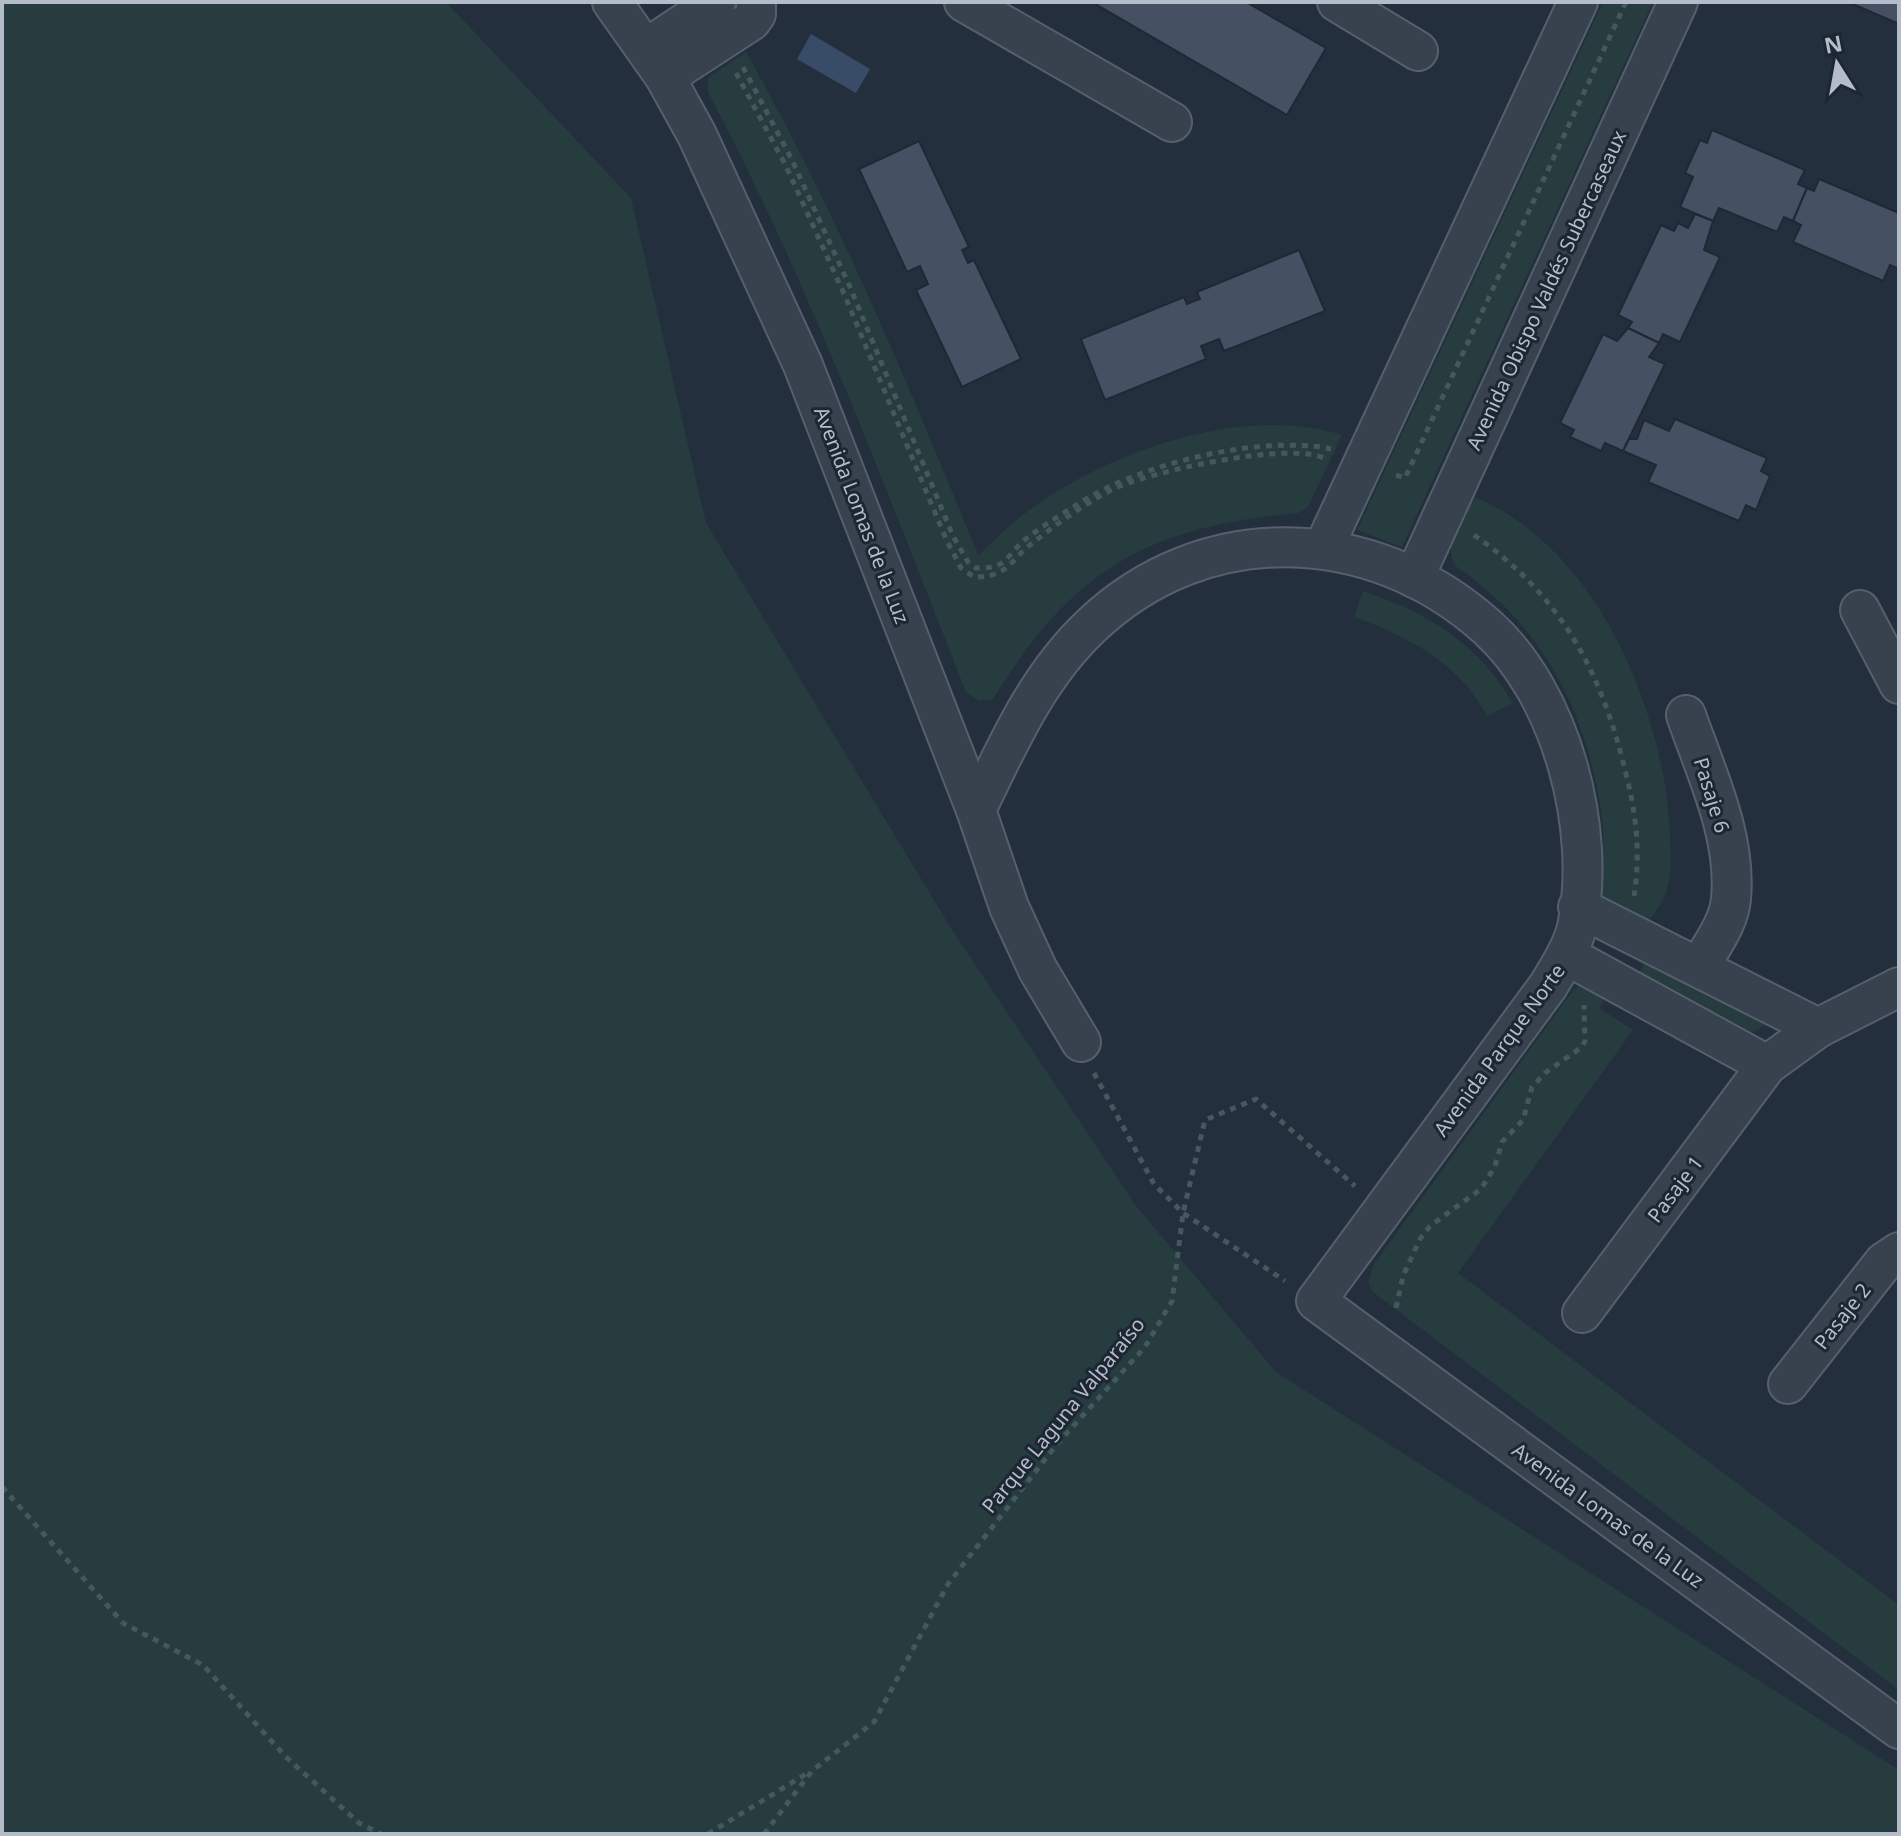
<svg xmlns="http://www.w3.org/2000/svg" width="1901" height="1836" viewBox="0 0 1901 1836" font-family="'Noto Sans',sans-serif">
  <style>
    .green { fill: #263c3f }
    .water { fill: #394c67 }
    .building { fill: #455162; stroke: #1f2835; stroke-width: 2 }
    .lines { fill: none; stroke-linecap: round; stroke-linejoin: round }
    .minor-casing { stroke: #565f6c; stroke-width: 42 }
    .path { stroke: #44595c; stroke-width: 5; stroke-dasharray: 6 6; stroke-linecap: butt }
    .minor { stroke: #38414e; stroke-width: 38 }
    .labels { text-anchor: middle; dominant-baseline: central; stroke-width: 6; stroke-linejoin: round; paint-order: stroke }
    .street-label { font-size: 20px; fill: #b4bcc9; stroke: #1d2633 }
  </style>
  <rect width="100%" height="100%" fill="#242f3e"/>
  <g class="green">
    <polygon points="2,2 446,2 631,198 706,523 949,925 1136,1206 1276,1372 1899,1770 1899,1834 2,1834"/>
    <polygon points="1603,2 1653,2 1402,547 1357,530"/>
    <path d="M746 52C837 213 908 383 978 555 994 542 1007 526 1024 514 1104 453 1242 403 1342 435L1308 507 1298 513C1148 527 1073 569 993 699L979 701 966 692C886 490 810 285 708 92V78Z"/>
    <path d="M1474 497C1592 544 1660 700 1669 820 1670 844 1674 870 1666 893 1663 903 1653 914 1647 924 1634 918 1606 911 1602 895 1599 880 1605 847 1603 828 1591 719 1546 627 1454 565 1444 540 1462 519 1474 497Z"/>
    <path d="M1363 591C1429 613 1477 643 1513 703L1487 716C1460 664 1408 636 1354 617Z"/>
    <polygon points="1647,959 1769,1023 1744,1037 1637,977"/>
    <polygon points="1585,983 1607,993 1599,1008 1633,1030 1458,1273 1899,1605 1899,1690 1373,1292 1368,1283 1374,1264 1574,989"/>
  </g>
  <polygon class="water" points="811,34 870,69 856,93 797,59"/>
  <g class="building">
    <polygon points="1092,2 1246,2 1326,48 1287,115"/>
    <polygon points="1848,2 1899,2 1899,24"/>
    <polygon points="1712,130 1805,170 1798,184 1807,188 1793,221 1784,217 1777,232 1719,208 1713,221 1680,207 1693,177 1685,173 1700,140 1707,143"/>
    <polygon points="919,141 969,247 962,250 968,263 974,260 1021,359 962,387 916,290 928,284 920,266 907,272 859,169"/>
    <polygon points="1819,179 1899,213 1899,269 1890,265 1883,281 1793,242 1801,225 1793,221 1807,188 1814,191"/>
    <polygon points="1695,214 1713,221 1704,250 1720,257 1680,342 1663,334 1659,343 1628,328 1632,322 1618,315 1661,225 1674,231 1678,223 1688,228"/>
    <polygon points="1299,250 1325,311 1224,351 1219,339 1201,346 1206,359 1105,400 1081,339 1184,297 1187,304 1200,299 1197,292"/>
    <polygon points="1628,328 1659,343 1649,357 1665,364 1623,451 1605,443 1601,451 1570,437 1574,430 1560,423 1603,334 1617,341"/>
    <polygon points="1675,419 1767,458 1761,471 1770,476 1756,510 1746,505 1739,521 1648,482 1656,465 1623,451 1629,439 1637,439 1644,420 1669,431"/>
  </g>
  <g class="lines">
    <g class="minor-casing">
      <g id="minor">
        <polyline points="612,2 665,77 697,135 803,365 976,810 1009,907 1038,970 1081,1042"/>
        <polyline points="964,2 1172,122"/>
        <polyline points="1337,2 1418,51"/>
        <polyline points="647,48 716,2"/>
        <polyline points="665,77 751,21 756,14 756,2"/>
        <polyline points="1324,547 1578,2"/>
        <polyline points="1414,578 1678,2"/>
        <polyline points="1860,610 1899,684"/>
        <path d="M1686 715C1706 773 1737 836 1731 899 1729 923 1711 946 1700 966"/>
        <path d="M976 810C1008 744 1037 677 1091 626 1204 518 1371 524 1486 626 1562 693 1597 830 1577 927 1572 948 1559 968 1548 986L1316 1301 1899 1729"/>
        <polyline points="1578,907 1818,1028"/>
        <polyline points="1566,955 1767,1065"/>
        <polyline points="1582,1313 1767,1065 1818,1028 1899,987"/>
        <polyline points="1788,1384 1884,1262 1899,1252"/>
      </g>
    </g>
    <g class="path">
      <path d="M743 67 791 158 850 287 953 536 968 562 976 568C984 568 993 568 1000 564 1008 559 1015 549 1022 542 1039 528 1059 516 1078 504 1137 465 1260 434 1331 449"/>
      <path d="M736 73 786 166 845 296 946 539 961 568 974 577C984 577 994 576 1003 570 1013 564 1020 552 1030 545 1055 525 1083 505 1111 490 1147 472 1292 440 1326 459"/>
      <polyline points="1396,475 1405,478 1626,2"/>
      <path d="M1474 535C1560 595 1601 670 1625 770 1636 812 1641 852 1634 896"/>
      <polyline points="1094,1073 1154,1184 1183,1213 1285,1281"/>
      <polyline points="1396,1308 1403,1276 1420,1239 1430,1226 1481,1189 1495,1166 1502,1142 1523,1120 1532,1087 1545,1073 1582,1047 1585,1041 1584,1005"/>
      <polyline points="2,1487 123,1623 203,1665 285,1756 359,1823 381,1834"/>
      <polyline points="708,1834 806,1774"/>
      <polyline points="764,1834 812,1771 874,1722 948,1584 1057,1444 1145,1347 1172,1301 1183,1213 1205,1120 1256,1099 1355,1186"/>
    </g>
    <use href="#minor" class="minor"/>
  </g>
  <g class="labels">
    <g class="street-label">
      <text transform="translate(1546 290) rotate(-65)">Avenida Obispo Valdés Subercaseaux</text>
      <text transform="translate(862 515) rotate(69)">Avenida Lomas de la Luz</text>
      <text transform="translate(1712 795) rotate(73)">Pasaje 6</text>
      <text transform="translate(1499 1050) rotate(-54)">Avenida Parque Norte</text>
      <text transform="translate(1675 1189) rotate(-53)">Pasaje 1</text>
      <text transform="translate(1842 1316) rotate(-52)">Pasaje 2</text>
      <text transform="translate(1063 1415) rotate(-51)">Parque Laguna Valparaíso</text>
      <text transform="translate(1608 1515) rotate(36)">Avenida Lomas de la Luz</text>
    </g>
  </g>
  <rect width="1901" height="1836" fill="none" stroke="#b4bcc9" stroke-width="8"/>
  <g transform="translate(1837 64) rotate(349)" stroke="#1d2633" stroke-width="6" paint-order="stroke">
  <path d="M0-6L14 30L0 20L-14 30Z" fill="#b4bcc9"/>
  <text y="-12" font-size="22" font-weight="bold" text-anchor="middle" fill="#b4bcc9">N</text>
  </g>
</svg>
